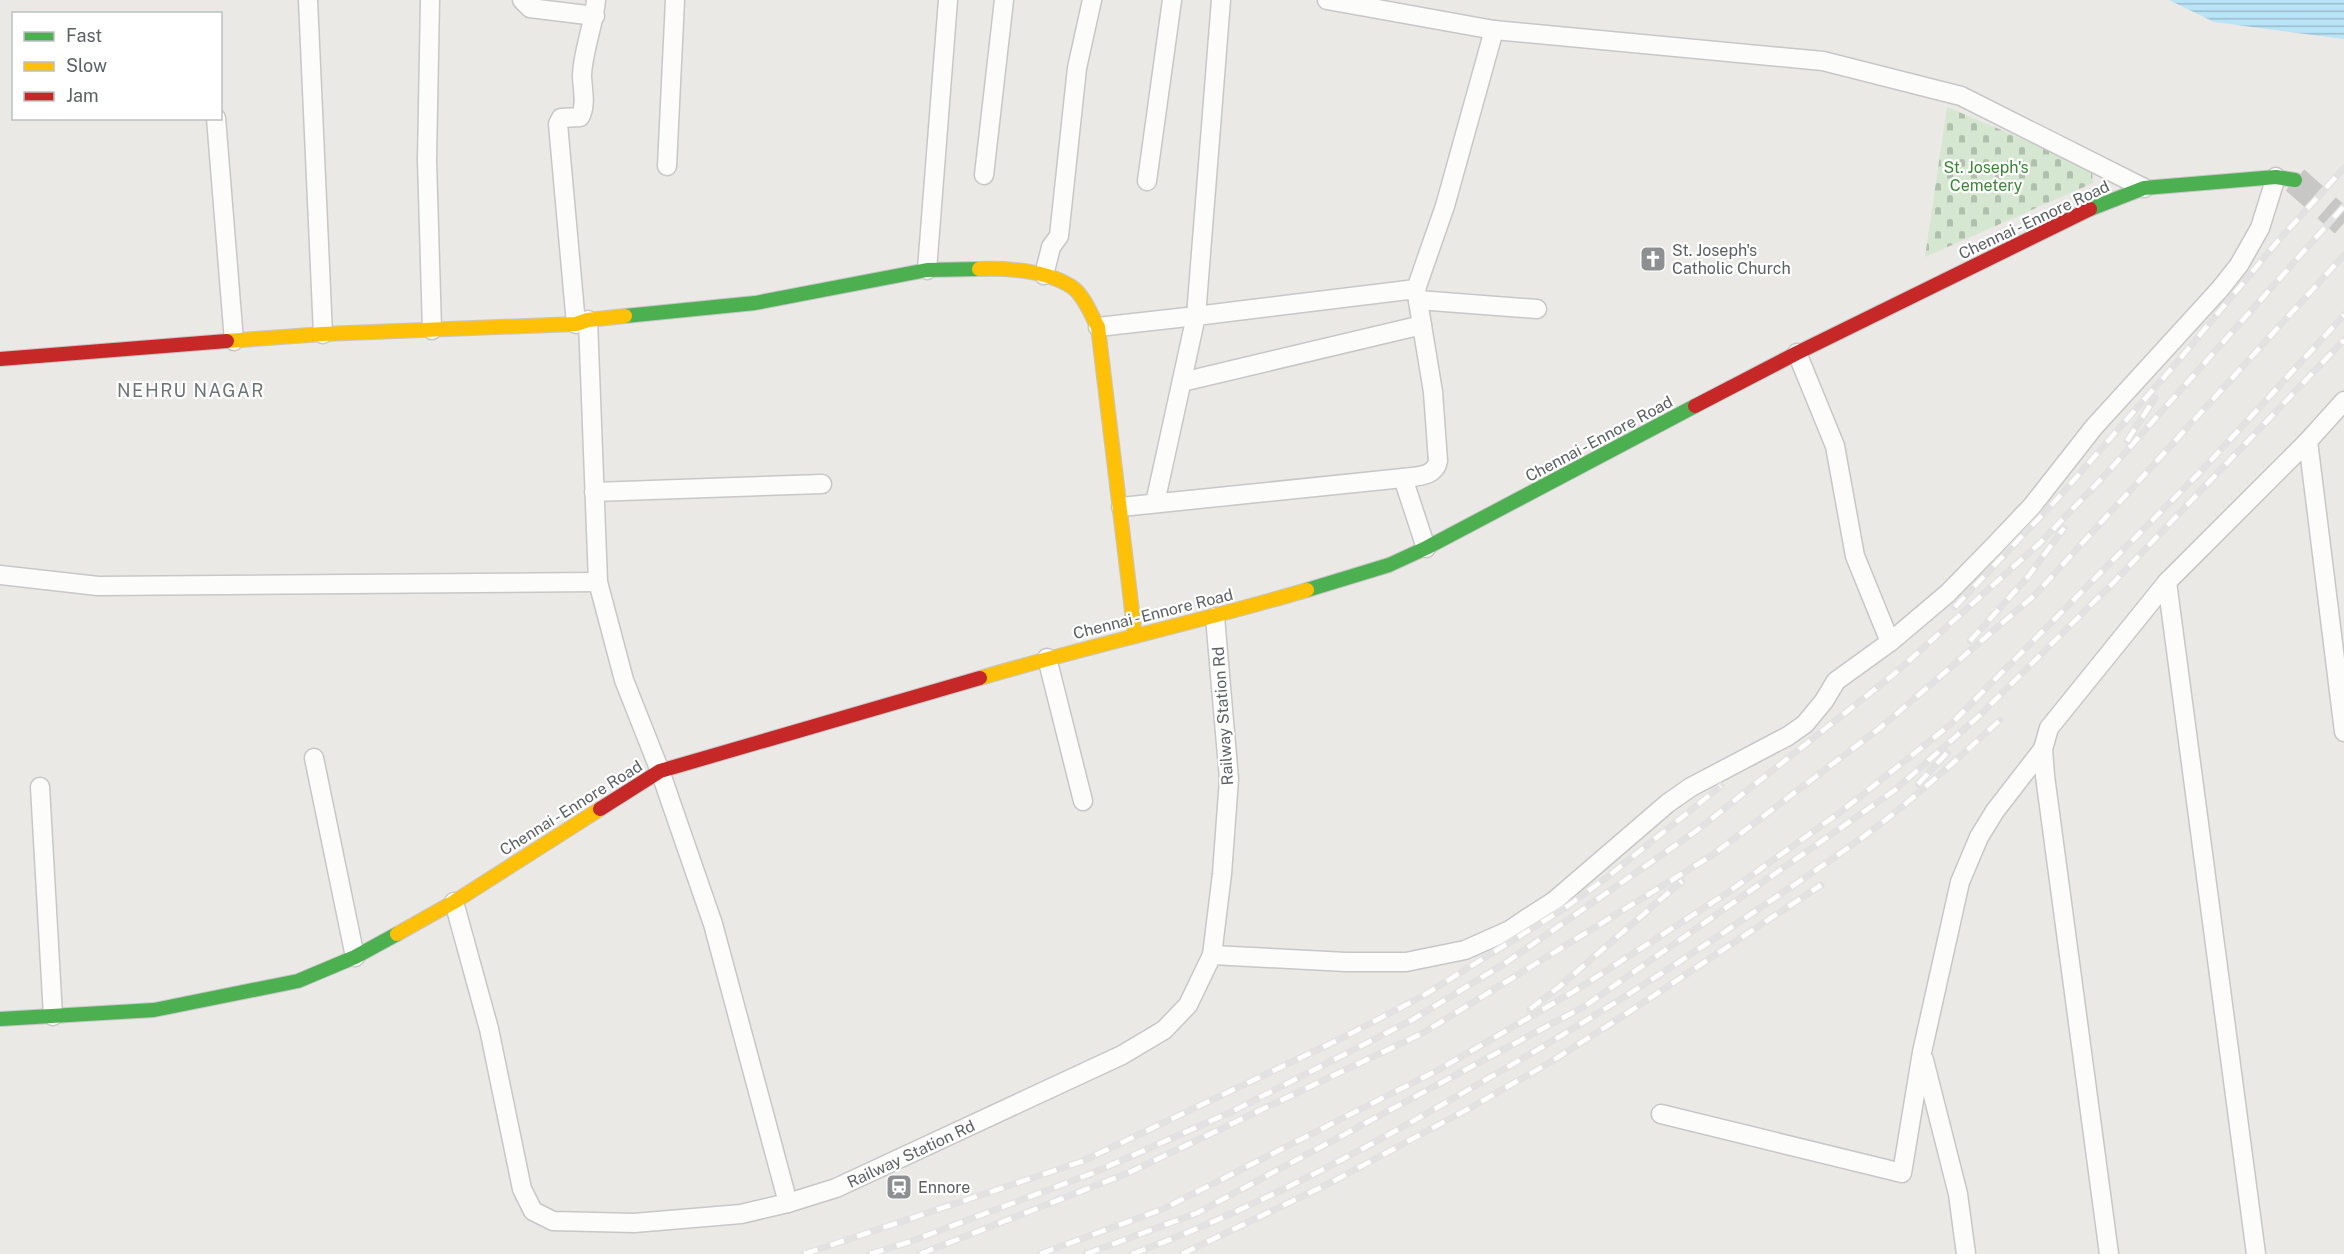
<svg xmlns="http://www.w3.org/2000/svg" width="2344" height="1254" viewBox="0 0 2344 1254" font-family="'Public Sans',sans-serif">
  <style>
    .cemetery { fill: url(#cemetery-stones) }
    .water { fill: url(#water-rules) }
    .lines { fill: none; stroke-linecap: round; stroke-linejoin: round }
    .primary-tunnel { stroke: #c7c7c5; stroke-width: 28; stroke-dasharray: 28 14; stroke-linecap: butt }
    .street-casing { stroke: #c7c7c7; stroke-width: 21 }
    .fast-casing { stroke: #c6c6c6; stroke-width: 16 }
    .slow-casing { stroke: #c6c6c6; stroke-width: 16 }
    .jam-casing { stroke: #c6c6c6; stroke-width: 16 }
    .street { stroke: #fcfcfb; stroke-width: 18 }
    .fast { stroke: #4caf50; stroke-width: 14 }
    .slow { stroke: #ffc107; stroke-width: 14 }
    .jam { stroke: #c62828; stroke-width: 14 }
    .rail-casing { stroke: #e2e2e2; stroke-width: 7 }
    .rail { stroke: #fff; stroke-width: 4.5; stroke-dasharray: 14; stroke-linecap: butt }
    .labels { text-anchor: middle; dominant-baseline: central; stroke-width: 4.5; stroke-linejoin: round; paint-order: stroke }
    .park-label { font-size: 16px; fill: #3d8638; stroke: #fff }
    .street-label { font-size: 16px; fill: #5b6063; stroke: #fff }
    .poi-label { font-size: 16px; fill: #5b6063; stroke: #fff; text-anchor: start }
    .neighbourhood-label { font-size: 18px; letter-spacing: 1.5px; fill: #6c7275; stroke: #fff }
  </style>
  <defs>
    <pattern id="cemetery-stones" width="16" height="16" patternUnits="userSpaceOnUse" patternTransform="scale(1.5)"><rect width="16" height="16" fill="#d6e7d1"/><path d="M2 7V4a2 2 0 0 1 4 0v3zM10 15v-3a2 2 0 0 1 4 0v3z" fill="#b1bfad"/></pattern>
    <pattern id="water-rules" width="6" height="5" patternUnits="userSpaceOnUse" patternTransform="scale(1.5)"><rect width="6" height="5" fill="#b9e3f6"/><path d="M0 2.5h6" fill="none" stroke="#99bbcb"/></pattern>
  </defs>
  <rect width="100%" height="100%" fill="#ebe9e6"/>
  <polygon class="cemetery" points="1947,107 2068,158 2092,172 2093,183 1925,257"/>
  <polygon class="water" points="2169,0 2344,0 2344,39 2214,22"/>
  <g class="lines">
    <polyline class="primary-tunnel" points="2295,180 2344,223"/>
    <g class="street-casing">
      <g id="street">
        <polyline points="308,0 323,334"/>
        <polyline points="430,0 427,160 432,330"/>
        <polyline points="522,0 530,8 595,16"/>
        <polyline points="1327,0 1494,30 1823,61 1961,96 2144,188"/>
        <polyline points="216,118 234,341"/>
        <polyline points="667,166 675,0"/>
        <polyline points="984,175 1004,0"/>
        <polyline points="1147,181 1172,0"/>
        <polyline points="927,270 948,0"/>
        <polyline points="1044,275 1051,247 1059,236 1077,68 1092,0"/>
        <polyline points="1418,300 1537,309"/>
        <polyline points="588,320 598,582 624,680 660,771 713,924 788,1203"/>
        <path d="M576 324 558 124 561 118 580 117C587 105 582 88 582 75 583 50 594 25 596 0"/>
        <polyline points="1098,327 1196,316 1221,0"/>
        <polyline points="1797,353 1835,446 1855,556 1890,642"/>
        <polyline points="1182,382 1422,325"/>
        <polyline points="2308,441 2344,732"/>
        <path d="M1403 478C1417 476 1435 477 1438 461L1433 392 1416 289"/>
        <polyline points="594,492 822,484"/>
        <polyline points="1155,503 1196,316 1416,289 1445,206 1494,30"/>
        <polyline points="1121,507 1403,478 1426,548"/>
        <polyline points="0,575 98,586 598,582"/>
        <polyline points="2167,582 2256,1254"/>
        <polyline points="1047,658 1083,801"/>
        <polyline points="314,758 355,957"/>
        <polyline points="40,787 53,1016"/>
        <polyline points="454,902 489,1029 522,1189 533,1211 553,1221 634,1223 741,1214 788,1203 836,1188 1122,1055 1164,1030 1188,1005 1212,955 1222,874 1229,779 1215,617"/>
        <polyline points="1212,955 1346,962 1406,962 1465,950 1510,930 1529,917 1554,901 1668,803 1691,787 1788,736 1805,724 1824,701 1836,681 1890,642 1948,593 1994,546 2032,506 2094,427 2220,289 2239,265 2260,228 2276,177"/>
        <polyline points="1924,1060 1958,1194 1966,1254"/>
        <polyline points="1661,1114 1902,1173 1922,1052 1960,882 1979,837 1995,811 2043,749"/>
        <polyline points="2109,1254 2045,776 2043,749 2049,728 2167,582 2308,441 2344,401"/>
      </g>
    </g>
    <g class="fast-casing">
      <g id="fast">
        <polyline points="2090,209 2144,188 2276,177 2295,180"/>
        <polyline points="625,316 755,303 927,270 979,269"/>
        <polyline points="1307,590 1389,565 1426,548 1695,406"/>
        <polyline points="0,1019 154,1010 298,981 355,957 397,934"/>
      </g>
    </g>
    <g class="slow-casing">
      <g id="slow">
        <path d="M979 269C1010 268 1046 270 1072 287 1084 295 1091 315 1098 327L1135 636"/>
        <polyline points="227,341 323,334 576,324 588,320 625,316"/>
        <path d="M980 678C1088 646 1199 622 1307 590"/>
        <polyline points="397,934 454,902 600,809"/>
      </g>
    </g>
    <g class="jam-casing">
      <g id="jam">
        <polyline points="0,359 227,341"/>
        <polyline points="1695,406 1797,353 2090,209"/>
        <polyline points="600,809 660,771 980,678"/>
      </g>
    </g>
    <use href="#street" class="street"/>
    <use href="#fast" class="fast"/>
    <use href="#slow" class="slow"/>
    <use href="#jam" class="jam"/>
    <g class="rail-casing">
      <g id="rail">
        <polyline points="2127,441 2155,398"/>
        <polyline points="1955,607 2059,497 2179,360 2277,242 2344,168"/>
        <polyline points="1970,641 2027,578 2064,528"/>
        <polyline points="1918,784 1947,753"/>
        <polyline points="1530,1009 1559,987 1682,881"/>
        <polyline points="804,1254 1083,1161 1340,1039 1421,997 1565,908 1606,878 1721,786"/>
        <polyline points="870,1254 909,1242 1093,1173 1231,1112 1412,1020 1507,962 1696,831 1893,675 2041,542 2106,474 2344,206"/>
        <polyline points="920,1254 1128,1173 1423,1033 1711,856 1880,728 2036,594 2344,255"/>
        <polyline points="1040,1254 1163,1209 1440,1069 1573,992 1724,895 1842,811 1951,724 2204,468 2344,315"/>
        <polyline points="1086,1254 1197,1213 1585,1006 1895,790 1978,717 2114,582 2344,340"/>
        <path d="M1132 1254C1256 1209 1373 1145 1487 1079 1580 1026 1669 970 1757 910 1801 880 1846 851 1888 818 1927 787 1963 754 2000 720"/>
        <polyline points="1182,1254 1332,1182 1470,1108 1549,1063 1623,1016 1821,885"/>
      </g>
    </g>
    <use href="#rail" class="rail"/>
  </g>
  <defs>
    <g id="church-square" transform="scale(1.35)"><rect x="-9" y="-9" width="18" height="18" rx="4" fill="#8d9091" stroke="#fff"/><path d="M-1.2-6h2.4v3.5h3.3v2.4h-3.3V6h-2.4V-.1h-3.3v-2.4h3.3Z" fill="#fff"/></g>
    <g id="station-square" transform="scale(1.35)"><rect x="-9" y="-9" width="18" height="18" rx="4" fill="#8d9091" stroke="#fff"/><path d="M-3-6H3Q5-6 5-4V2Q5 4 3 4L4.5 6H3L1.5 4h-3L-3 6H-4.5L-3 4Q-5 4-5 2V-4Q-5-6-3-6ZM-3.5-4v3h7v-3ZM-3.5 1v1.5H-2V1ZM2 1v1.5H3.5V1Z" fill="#fff"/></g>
  </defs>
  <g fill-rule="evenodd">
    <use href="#church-square" x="1653" y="259"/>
    <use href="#station-square" x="899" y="1187"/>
  </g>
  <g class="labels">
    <g class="park-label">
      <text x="1986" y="167">St. Joseph's<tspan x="1986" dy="18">Cemetery</tspan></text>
    </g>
    <g class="street-label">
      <text transform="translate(2034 220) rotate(-25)">Chennai - Ennore Road</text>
      <text transform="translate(1599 439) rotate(-28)">Chennai - Ennore Road</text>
      <text transform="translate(1153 614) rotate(-14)">Chennai - Ennore Road</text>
      <text transform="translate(1223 716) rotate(-94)">Railway Station Rd</text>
      <text transform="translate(571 808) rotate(-32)">Chennai - Ennore Road</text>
      <text transform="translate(911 1154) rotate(-25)">Railway Station Rd</text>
    </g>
    <g class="poi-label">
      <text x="1672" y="250">St. Joseph's<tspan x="1672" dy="18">Catholic Church</tspan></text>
      <text x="918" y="1187">Ennore</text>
    </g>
    <g class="neighbourhood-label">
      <text x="191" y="390">NEHRU NAGAR</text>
    </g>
  </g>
  <rect x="12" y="12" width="210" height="108" fill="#ffffff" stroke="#bdbfc1" stroke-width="1.5"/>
  <rect x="24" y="32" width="30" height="9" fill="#4caf50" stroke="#bdbfc1" stroke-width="1.5"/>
  <text x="66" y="42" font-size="18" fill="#5b6063">Fast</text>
  <rect x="24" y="62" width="30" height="9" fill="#ffc107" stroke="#bdbfc1" stroke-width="1.5"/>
  <text x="66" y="72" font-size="18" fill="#5b6063">Slow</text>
  <rect x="24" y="92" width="30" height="9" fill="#c62828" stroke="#bdbfc1" stroke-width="1.5"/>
  <text x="66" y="102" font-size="18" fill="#5b6063">Jam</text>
</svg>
